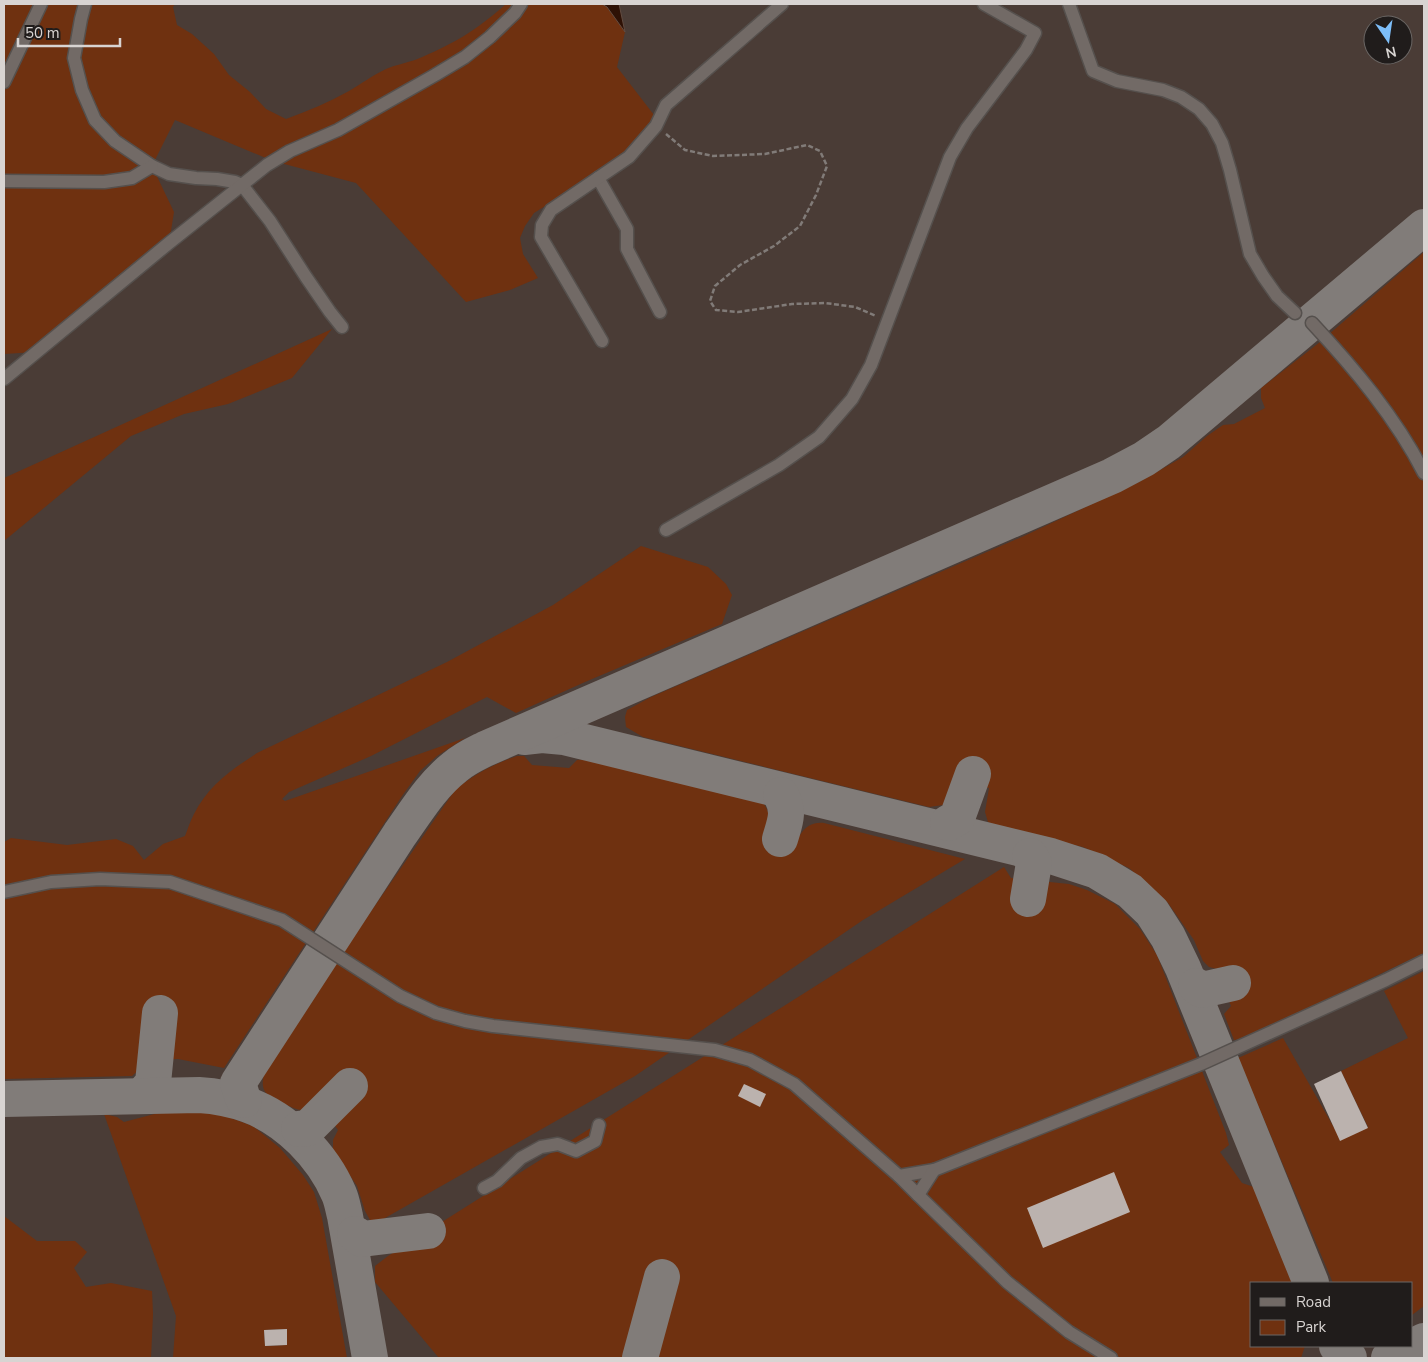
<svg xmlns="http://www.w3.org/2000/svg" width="1428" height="1362" viewBox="0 0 1428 1362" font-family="'Nunito Sans',sans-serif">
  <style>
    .built { fill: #4a3c36; fill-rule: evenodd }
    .green { fill: #6f3110; fill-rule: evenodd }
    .water { fill: #2e1105; stroke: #614c42 }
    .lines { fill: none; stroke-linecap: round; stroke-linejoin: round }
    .taxiway { stroke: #817c79; stroke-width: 36 }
    .building { fill: #bbb2ae }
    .minor-casing { stroke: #55504d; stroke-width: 15 }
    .path { stroke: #817b78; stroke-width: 2.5; stroke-dasharray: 5 2.5; stroke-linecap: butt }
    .minor { stroke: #726a66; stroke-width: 12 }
  </style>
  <rect width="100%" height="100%" fill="#3b3431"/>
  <path class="built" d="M4 4H1424V1358H4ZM1373 25H1403V55H1373ZM1252 1283H1412V1346H1252Z"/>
  <g class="green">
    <path d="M4 4H175L173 7 177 25 192 34 214 54 229 75 250 92 266 109 286 119C308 111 329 102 349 91 361 84 373 75 386 69 395 65 406 63 415 60 452 45 477 30 506 4H619L625 32 617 67 654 115 642 138 600 172 534 213 525 226 520 238 523 254 538 278 510 290 466 302 356 183 273 161 175 120 152 166 174 212 169 243 36 352 4 354Z"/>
    <polygon points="1424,252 1424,953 1246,1038 1234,1040 1224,1014 1231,1006 1217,969 1209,967 1203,961 1194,940 1168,903 1129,868 1083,847 997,827 988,822 985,812 989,788 954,779 943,805 929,807 643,737 626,727 625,717 627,710 651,697 1024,536 1139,482 1183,457 1207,436 1223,425 1234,424 1265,408 1261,398 1261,388 1320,342"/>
    <polygon points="332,329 292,378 228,404 184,414 131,436 4,541 4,478"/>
    <path d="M641 546 708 567 726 584 732 595 722 624 585 682 516 713 487 697 371 756 289 792 282 799 285 801 465 738 437 756 420 771 402 796 224 1068 178 1059 142 1061 140 1069 132 1076 4 1079V842L11 838 67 845 116 839 133 846 144 860 163 844 185 836C188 829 190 821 194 814 208 786 231 770 257 753L447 662 553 605Z"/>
    <path d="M517 756H524L532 765 569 768 577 760 590 759 762 802C770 811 769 816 767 827L800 835C806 826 813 822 824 823L965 859 863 920 635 1076 378 1222 370 1220 365 1211 357 1186 333 1150V1140L338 1130 317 1100C313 1104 308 1110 301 1110 295 1110 269 1097 266 1093 261 1087 263 1079 264 1073L347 946 455 790C476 773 492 765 517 756Z"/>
    <polygon points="1004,867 1011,878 1069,884 1087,890 1115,904 1140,929 1157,955 1226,1133 1229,1145 1220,1152 1242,1183 1254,1187 1292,1283 1252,1283 1252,1346 1305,1346 1301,1358 439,1358 375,1282 375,1266 388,1256"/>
    <polygon points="1424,971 1424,1306 1412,1315 1412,1283 1333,1283 1238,1058 1283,1038 1341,1140 1368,1127 1341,1071 1408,1038 1384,991"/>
    <path d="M162 1112 217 1113 253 1126 280 1148 303 1175 314 1192 322 1218 347 1358H173L176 1316 104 1114 117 1117 124 1122ZM286 1329 287 1345 265 1346 264 1330Z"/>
    <polygon points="4,1216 37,1241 75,1241 87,1252 74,1268 86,1287 111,1283 152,1291 153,1314 151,1358 4,1358"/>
  </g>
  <polygon class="water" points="602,4 619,4 625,32 607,7"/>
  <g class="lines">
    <g class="taxiway">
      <polyline points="524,737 542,735 564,737 1051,856 1097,871 1130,891 1152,912 1168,937 1183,968 1311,1283"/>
      <polyline points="948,823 957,818 973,774"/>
      <path d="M780 839C785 822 790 812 781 795"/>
      <polyline points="1028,899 1034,863 1030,856"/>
      <polyline points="1196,986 1202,990 1233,983"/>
      <polyline points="147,1090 153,1083 160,1013"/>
      <path d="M4 1099 199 1095C216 1096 232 1099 248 1105 287 1119 323 1156 339 1194 342 1201 343 1208 345 1216L370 1358"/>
      <path d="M244 1100 242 1096 238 1083 400 834C417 810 432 785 455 767 464 759 475 754 485 749L1112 476 1144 459 1169 442 1424 227"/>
      <polyline points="299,1129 308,1128 350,1086"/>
      <polyline points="355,1234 362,1239 428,1231"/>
      <polyline points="1337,1346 1349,1358"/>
      <polyline points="640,1358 662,1277"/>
      <polyline points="1389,1358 1424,1341"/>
    </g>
  </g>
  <g class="building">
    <polygon points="1341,1071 1368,1128 1340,1141 1314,1084"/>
    <polygon points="744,1084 766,1094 760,1107 738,1096"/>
    <polygon points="1114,1172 1130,1212 1043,1248 1027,1208"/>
    <polygon points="287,1329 287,1345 265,1346 264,1330"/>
  </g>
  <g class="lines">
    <g class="minor-casing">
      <g id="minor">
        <polyline points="85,4 81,19 74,58 82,90 95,120 115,141 152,166 169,174 196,178 217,179 235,182 242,185 270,221 306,277 330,312 342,327"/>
        <polyline points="1069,4 1093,71 1117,81 1163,90 1181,97 1199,109 1212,124 1222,143 1230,170 1250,254 1263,276 1277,296 1295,313"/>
        <polyline points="4,82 41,4"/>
        <polyline points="598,178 627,229 627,249 660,312"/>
        <polyline points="4,181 104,182 132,178 152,166"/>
        <path d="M1312 323C1354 368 1396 418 1424 473"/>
        <polyline points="602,341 541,237 542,225 551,210 629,157 656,126 666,105 782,4"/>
        <polyline points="4,379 169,243 267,165 290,151 338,130 435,75 465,57 490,37 515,13 521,4"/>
        <polyline points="666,530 779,465 819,437 852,399 871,365 950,157 967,128 1026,50 1035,33 984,4"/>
        <polyline points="4,892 51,882 100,879 170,882 282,920 400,996 436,1013 465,1021 493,1026 715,1050 750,1060 794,1084 899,1176"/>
        <polyline points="484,1188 497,1181 521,1158 541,1147 558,1144 576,1151 595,1141 599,1125"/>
        <polyline points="918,1195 899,1176 934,1170"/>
        <polyline points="1111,1358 1069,1332 1007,1282 918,1195 934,1170 1201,1064 1386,980 1424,961"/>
      </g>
    </g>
    <polyline class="path" points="666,134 685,150 713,156 765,154 807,145 820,151 827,166 816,195 800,226 774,246 740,265 715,286 710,301 716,310 738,312 792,304 825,303 855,307 876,316"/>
    <use href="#minor" class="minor"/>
  </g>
  <rect width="1428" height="1362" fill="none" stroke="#d8d4d2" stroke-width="10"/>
  <rect x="1250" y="1282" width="162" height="65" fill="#201c1b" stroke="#6a6664"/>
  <rect x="1260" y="1298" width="25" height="8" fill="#726a66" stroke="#6a6664"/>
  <text x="1296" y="1307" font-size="15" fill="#d8d4d2">Road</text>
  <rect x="1260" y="1320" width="25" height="15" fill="#6f3110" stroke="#6a6664"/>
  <text x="1296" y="1332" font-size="15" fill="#d8d4d2">Park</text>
  <g transform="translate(1388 40) rotate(167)"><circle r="24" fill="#201c1b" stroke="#6a6664"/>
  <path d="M0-4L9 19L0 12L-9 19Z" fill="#7dbef9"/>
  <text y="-8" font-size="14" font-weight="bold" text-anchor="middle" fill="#d8d4d2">N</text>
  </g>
  <path d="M18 38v8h102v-8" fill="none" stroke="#d8d4d2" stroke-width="2.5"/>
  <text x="25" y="38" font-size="15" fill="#d8d4d2" stroke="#201c1b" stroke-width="4" paint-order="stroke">50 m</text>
</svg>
